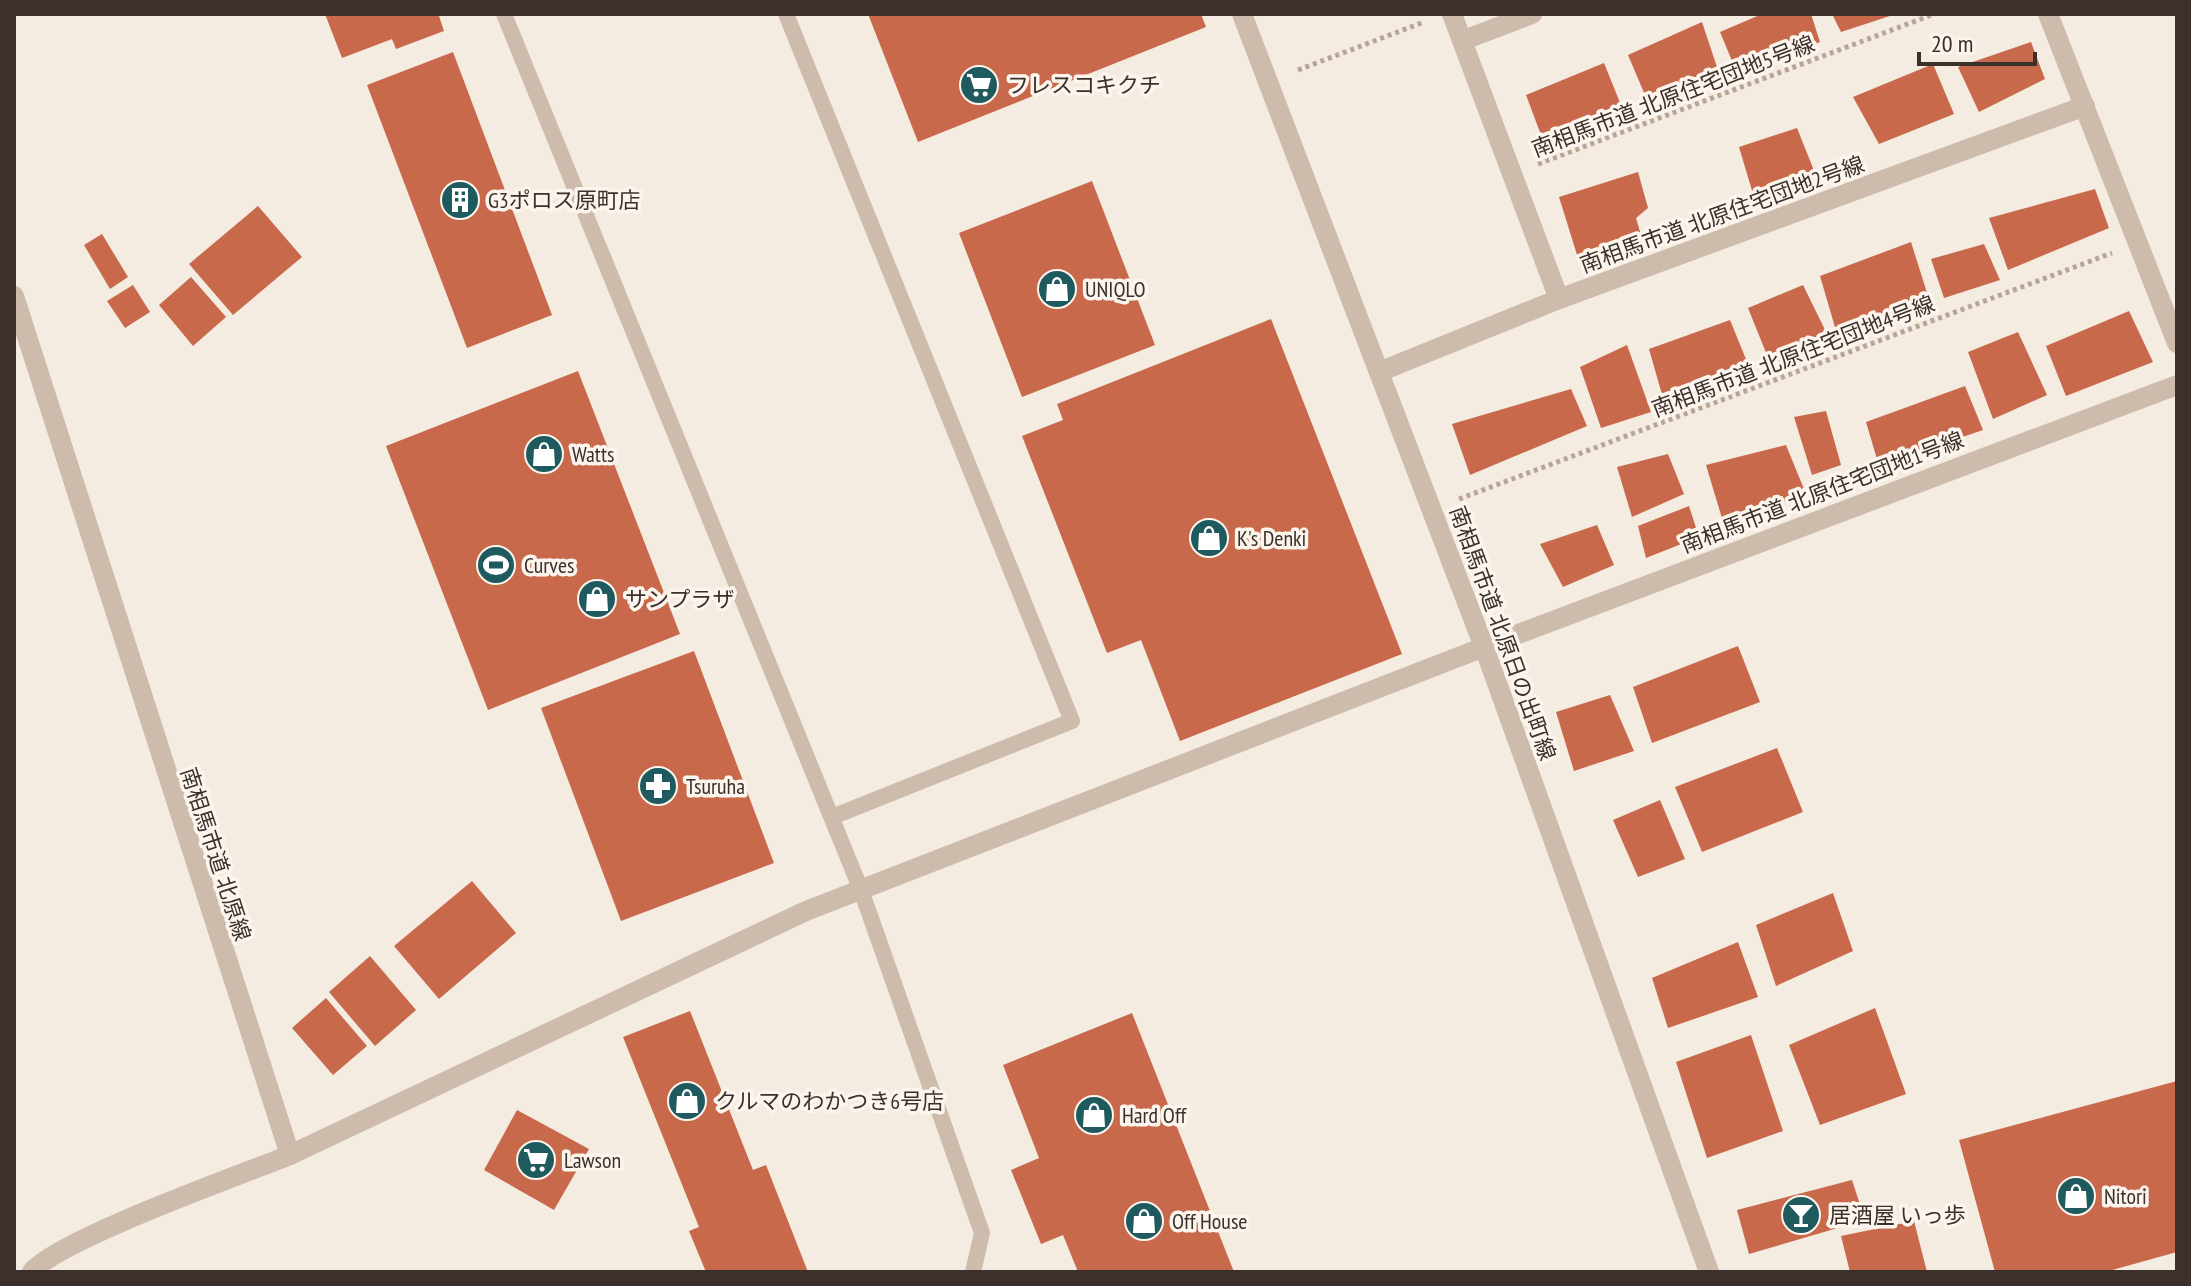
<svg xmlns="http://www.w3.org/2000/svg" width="2191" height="1286" viewBox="0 0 2191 1286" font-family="'PT Sans Narrow','Noto Sans JP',sans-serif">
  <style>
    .building { fill: #c8694b }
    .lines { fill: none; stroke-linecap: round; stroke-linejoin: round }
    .path { stroke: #b9a596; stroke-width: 5; stroke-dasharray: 4 4; stroke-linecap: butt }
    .service { stroke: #cdbbac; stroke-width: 16 }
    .minor { stroke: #cdbbac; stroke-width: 20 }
    .labels { text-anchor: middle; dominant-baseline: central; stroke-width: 7; stroke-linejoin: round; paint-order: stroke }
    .poi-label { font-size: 22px; fill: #3b302b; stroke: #fbf5ee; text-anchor: start }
    .street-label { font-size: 22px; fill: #3b302b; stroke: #fbf5ee }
  </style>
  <rect width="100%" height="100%" fill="#f4ebe1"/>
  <g class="building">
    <polygon points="325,14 444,14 439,16 444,31 396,49 392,39 342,58"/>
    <polygon points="868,14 1201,14 1206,27 918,142"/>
    <polygon points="1762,14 1811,14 1820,42 1737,73 1720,32"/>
    <polygon points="1832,14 1893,14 1893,15 1841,32"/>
    <polygon points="1702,22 1721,79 1648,102 1628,55"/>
    <polygon points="2031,42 2045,79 1979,112 1958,67"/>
    <polygon points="453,52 552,315 467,348 367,85"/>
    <polygon points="1604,63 1625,115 1544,143 1526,95"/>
    <polygon points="1933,64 1954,114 1879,144 1853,97"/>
    <polygon points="1797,128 1817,178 1756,204 1739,147"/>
    <polygon points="1638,172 1648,208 1636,218 1641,235 1578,258 1559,197"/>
    <polygon points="1092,181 1155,345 1022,397 959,233"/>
    <polygon points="2095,189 2109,228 2008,270 1989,218"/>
    <polygon points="258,206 302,257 233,315 189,264"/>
    <polygon points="102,234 128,277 110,289 84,245"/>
    <polygon points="1911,242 1928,296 1837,334 1820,276"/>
    <polygon points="1984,244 2000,280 1944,298 1931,259"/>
    <polygon points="191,277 226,317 193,346 159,305"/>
    <polygon points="133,285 150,312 125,328 107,301"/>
    <polygon points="1803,285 1831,342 1771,365 1748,308"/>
    <polygon points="2129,311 2153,362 2066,396 2046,346"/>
    <polygon points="1271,319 1402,654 1180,741 1141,640 1107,653 1022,436 1063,420 1057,404"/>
    <polygon points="1730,320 1750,369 1663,398 1649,349"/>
    <polygon points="2018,332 2047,395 1993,419 1968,352"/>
    <polygon points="1627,345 1651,412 1601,428 1580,367"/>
    <polygon points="578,371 680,634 488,710 386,446"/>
    <polygon points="1965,386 1983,430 1879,466 1866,422"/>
    <polygon points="1571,389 1587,426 1470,475 1452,424"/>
    <polygon points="1826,411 1841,465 1812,475 1794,417"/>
    <polygon points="1786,445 1806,494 1724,525 1706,465"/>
    <polygon points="1668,454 1684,494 1632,517 1617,467"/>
    <polygon points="1689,506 1699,537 1646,558 1638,526"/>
    <polygon points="1597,525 1614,565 1563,587 1540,544"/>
    <polygon points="1738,646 1760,702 1652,743 1633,687"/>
    <polygon points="694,651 774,863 621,921 541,708"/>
    <polygon points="1610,695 1634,751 1574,771 1556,712"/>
    <polygon points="1777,748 1803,812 1702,852 1675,787"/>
    <polygon points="1660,800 1685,859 1638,877 1613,820"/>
    <polygon points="472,881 516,933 439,999 394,946"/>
    <polygon points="1833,893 1853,951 1776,986 1756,925"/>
    <polygon points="1738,942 1758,997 1668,1028 1652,978"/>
    <polygon points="370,956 416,1010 375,1046 329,992"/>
    <polygon points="326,998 367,1046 333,1075 292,1028"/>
    <polygon points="1875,1008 1906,1094 1820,1125 1789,1045"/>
    <polygon points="690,1011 753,1170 766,1165 808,1272 706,1272 689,1231 699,1227 623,1037"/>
    <polygon points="1132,1013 1234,1272 1078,1272 1063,1235 1041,1244 1011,1170 1039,1158 1003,1065"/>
    <polygon points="1751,1035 1783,1131 1707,1158 1676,1062"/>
    <polygon points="2177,1081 2177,1252 2105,1272 1995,1272 1959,1140"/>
    <polygon points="517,1110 589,1149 554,1210 484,1170"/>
    <polygon points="1852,1180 1865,1220 1749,1254 1737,1210"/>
    <polygon points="1914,1221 1927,1272 1850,1272 1841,1236"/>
  </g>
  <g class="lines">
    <g class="path">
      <polyline points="1298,70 1424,22"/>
      <polyline points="1538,164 1934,14"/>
      <polyline points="1459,499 2112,253"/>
    </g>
    <g class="service">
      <polyline points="504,14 861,890 982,1233 973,1272"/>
      <polyline points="786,14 1072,721 832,817"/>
    </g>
    <g class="minor">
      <polyline points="1242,14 1484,647 1709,1272"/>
      <polyline points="1452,14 1559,299"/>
      <polyline points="2048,14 2177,343"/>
      <polyline points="1464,40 1532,14"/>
      <path d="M14 296 290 1155C241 1175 57 1240 32 1272"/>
      <polyline points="1379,372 1559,299 2085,106"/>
      <polyline points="290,1155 806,911 1484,647 2177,385"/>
    </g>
  </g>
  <defs>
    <g id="supermarket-disc" transform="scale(2)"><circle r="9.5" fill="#1f5a5e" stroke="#fbf5ee"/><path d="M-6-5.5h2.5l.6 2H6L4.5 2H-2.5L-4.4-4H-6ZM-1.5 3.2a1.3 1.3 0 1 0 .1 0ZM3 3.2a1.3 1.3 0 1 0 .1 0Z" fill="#fff"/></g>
    <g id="building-disc" transform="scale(2)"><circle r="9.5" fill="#1f5a5e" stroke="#fbf5ee"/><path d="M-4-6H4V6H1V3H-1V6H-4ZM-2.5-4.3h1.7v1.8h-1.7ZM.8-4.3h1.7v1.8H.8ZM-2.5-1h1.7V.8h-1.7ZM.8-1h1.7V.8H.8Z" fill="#fff"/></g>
    <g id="shop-disc" transform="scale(2)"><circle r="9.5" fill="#1f5a5e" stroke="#fbf5ee"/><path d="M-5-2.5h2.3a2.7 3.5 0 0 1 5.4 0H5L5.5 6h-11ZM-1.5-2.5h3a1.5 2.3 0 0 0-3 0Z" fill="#fff"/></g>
    <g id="stadium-disc" transform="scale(2)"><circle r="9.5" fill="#1f5a5e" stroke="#fbf5ee"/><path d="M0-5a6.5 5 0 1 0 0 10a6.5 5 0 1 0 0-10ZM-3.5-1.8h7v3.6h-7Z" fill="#fff"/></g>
    <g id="pharmacy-disc" transform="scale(2)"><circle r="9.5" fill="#1f5a5e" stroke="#fbf5ee"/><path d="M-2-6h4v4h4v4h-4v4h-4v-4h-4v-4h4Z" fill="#fff"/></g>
    <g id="bar-disc" transform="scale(2)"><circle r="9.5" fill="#1f5a5e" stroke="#fbf5ee"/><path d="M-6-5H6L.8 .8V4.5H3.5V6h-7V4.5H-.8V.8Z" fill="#fff"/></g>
  </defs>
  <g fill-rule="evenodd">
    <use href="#supermarket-disc" x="979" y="85"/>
    <use href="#building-disc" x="460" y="200"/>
    <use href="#shop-disc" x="1057" y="289"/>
    <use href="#shop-disc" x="544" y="454"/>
    <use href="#shop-disc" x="1209" y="538"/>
    <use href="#stadium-disc" x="496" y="565"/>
    <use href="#shop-disc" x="597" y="599"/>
    <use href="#pharmacy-disc" x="658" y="786"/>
    <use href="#shop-disc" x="687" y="1101"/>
    <use href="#shop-disc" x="1094" y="1115"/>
    <use href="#supermarket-disc" x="536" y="1160"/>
    <use href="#shop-disc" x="2076" y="1196"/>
    <use href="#bar-disc" x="1801" y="1215"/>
    <use href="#shop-disc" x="1144" y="1221"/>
  </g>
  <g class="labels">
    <g class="poi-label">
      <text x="1007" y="85">フレスコキクチ</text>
      <text x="488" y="200">G3ポロス原町店</text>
      <text x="1085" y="289">UNIQLO</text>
      <text x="572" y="454">Watts</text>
      <text x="1237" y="538">K's Denki</text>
      <text x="524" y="565">Curves</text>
      <text x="625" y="599">サンプラザ</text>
      <text x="686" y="786">Tsuruha</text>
      <text x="715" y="1101">クルマのわかつき6号店</text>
      <text x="1122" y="1115">Hard Off</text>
      <text x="564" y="1160">Lawson</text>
      <text x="2104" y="1196">Nitori</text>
      <text x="1829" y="1215">居酒屋 いっ歩</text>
      <text x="1172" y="1221">Off House</text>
    </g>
    <g class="street-label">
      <text transform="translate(1673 96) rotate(-21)">南相馬市道 北原住宅団地5号線</text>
      <text transform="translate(1722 214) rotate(-20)">南相馬市道 北原住宅団地2号線</text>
      <text transform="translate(1793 356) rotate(-21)">南相馬市道 北原住宅団地4号線</text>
      <text transform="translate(1822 492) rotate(-21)">南相馬市道 北原住宅団地1号線</text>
      <text transform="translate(1503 633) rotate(70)">南相馬市道 北原日の出町線</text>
      <text transform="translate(216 854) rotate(72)">南相馬市道 北原線</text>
    </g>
  </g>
  <rect width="2191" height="1286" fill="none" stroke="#3b302b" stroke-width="32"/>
  <path d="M1919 52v12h116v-12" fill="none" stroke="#3b302b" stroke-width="4"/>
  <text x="1931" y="52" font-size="24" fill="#3b302b" stroke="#fbf5ee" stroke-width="6" paint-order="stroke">20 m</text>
</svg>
